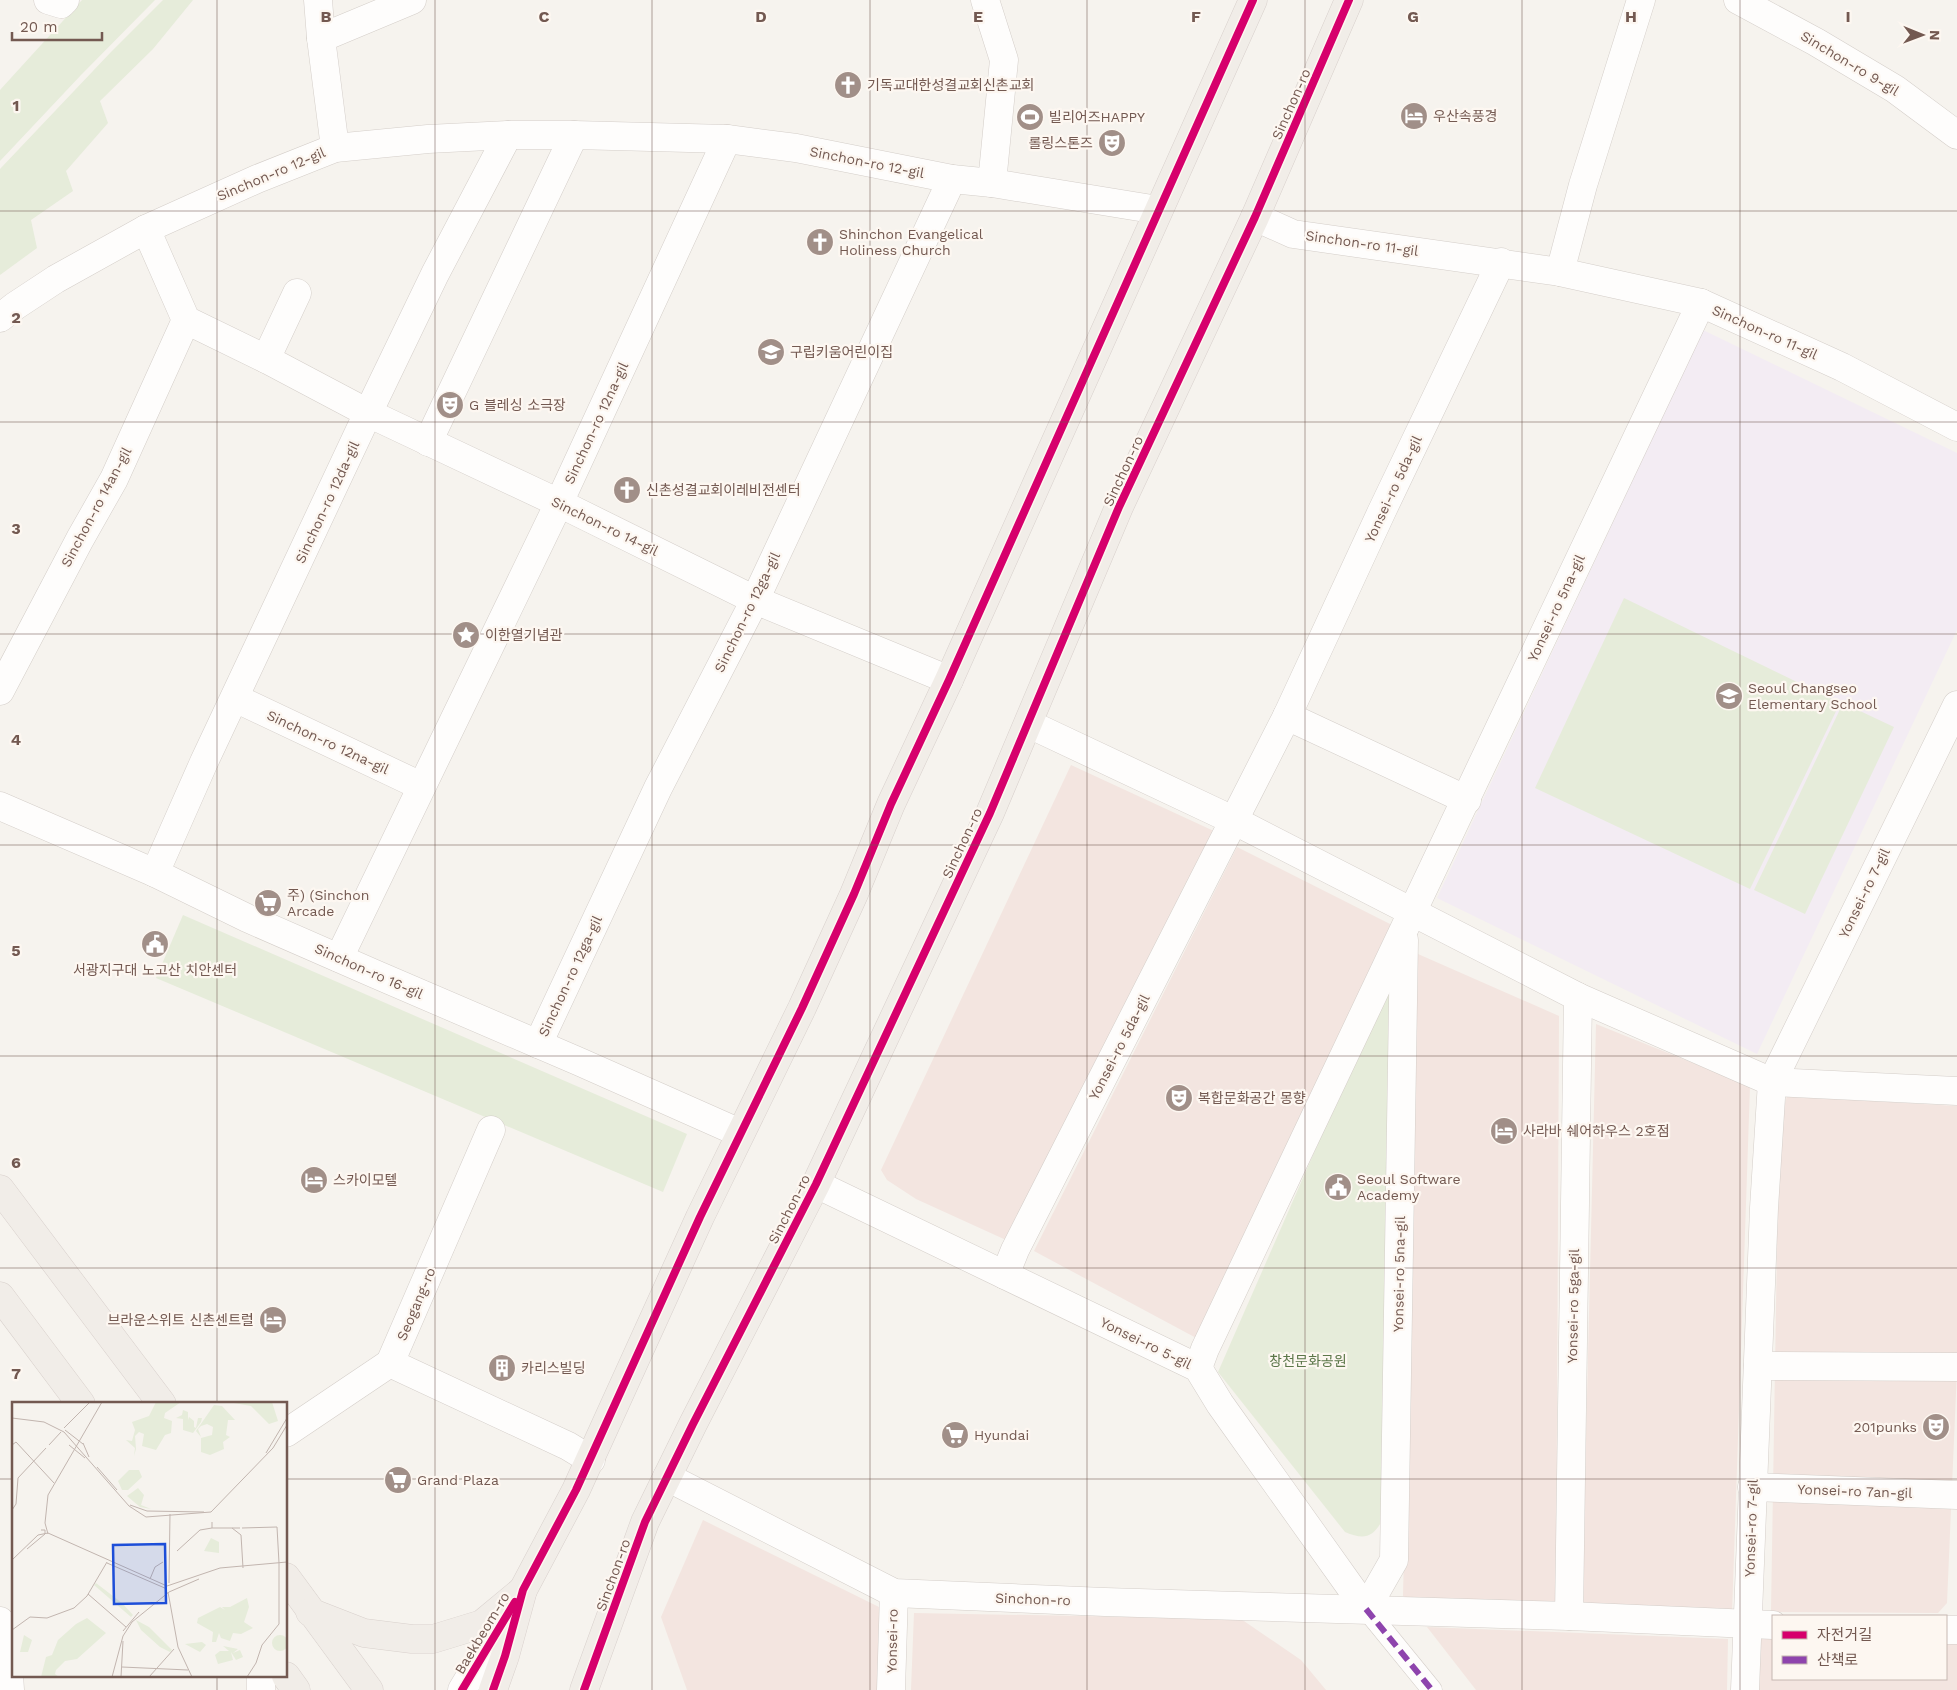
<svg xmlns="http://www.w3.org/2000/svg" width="1957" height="1690" viewBox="0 0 1957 1690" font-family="'Work Sans','Noto Sans KR',sans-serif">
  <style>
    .commercial { fill: #f3e5e0 }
    .education { fill: #f3ecf3 }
    .green { fill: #e6ecda }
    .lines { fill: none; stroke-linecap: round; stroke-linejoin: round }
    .pedestrian-casing { stroke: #d4cec9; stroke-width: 21 }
    .minor-casing { stroke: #d4cec9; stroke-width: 29 }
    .tertiary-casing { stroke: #d4cec9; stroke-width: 29 }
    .secondary-casing { stroke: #d6d0cc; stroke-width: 29 }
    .primary-casing { stroke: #d8d0cc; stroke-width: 29 }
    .pedestrian { stroke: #fefdfc; stroke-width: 20 }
    .minor { stroke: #fefdfc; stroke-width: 28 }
    .tertiary { stroke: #fefdfc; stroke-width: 28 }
    .secondary { stroke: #fefdfc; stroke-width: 28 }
    .primary { stroke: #f1ede8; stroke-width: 28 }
    .quiet { stroke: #8e44ad; stroke-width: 6; stroke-dasharray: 12 6; stroke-linecap: butt }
    .cycleway-casing { stroke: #fdf7f1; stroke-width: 11 }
    .cycleway { stroke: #d6006c; stroke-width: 8 }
    .grid { fill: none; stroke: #735951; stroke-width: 1; stroke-opacity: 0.55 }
    .labels { text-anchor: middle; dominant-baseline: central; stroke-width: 4.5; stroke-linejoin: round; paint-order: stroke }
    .street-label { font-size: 14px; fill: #735951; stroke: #fdf7f1 }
    .poi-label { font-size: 14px; fill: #735951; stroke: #fdf7f1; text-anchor: start }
    .park-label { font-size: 14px; fill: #5c774a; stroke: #fdf7f1 }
    .inset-road { fill: none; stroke: #c2b5af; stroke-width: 1 }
    .view { fill: #1d4ed8; fill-opacity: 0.15; stroke: #1d4ed8; stroke-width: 2.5 }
    .inset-edge { fill: none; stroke: #735951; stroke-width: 2.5 }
    .grid-label { font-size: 16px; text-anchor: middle; font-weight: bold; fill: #735951; stroke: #fdf7f1; stroke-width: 4.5; stroke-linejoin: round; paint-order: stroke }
  </style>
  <rect width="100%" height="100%" fill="#f6f3ee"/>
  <g class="commercial">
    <polygon points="1071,765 1216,832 1006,1240 916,1199 887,1180 881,1170"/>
    <polygon points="1237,847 1394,926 1200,1340 1034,1251"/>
    <polygon points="1418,954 1559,1016 1556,1611 1428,1607 1403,1596"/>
    <polygon points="1596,1024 1750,1086 1732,1614 1582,1606"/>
    <polygon points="1787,1096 1957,1106 1957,1369 1947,1603 1938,1613 1771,1612 1779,1125"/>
    <polygon points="703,1520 879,1607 878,1690 687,1690 661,1617"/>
    <polygon points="914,1613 1241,1619 1301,1660 1326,1690 911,1690"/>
    <polygon points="1427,1627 1728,1639 1727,1690 1476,1690"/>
    <polygon points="1760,1638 1773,1638 1773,1679 1946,1679 1946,1643 1957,1644 1957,1690 1759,1690"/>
  </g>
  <polygon class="education" points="1703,330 1957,453 1957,630 1757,1054 1437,898"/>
  <g class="green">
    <polygon points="82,0 155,0 81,75 0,161 0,90"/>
    <polygon points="163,0 193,0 153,49 100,101 108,123 66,171 73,191 31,220 37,248 0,275 0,169 111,52"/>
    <polygon points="1624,598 1840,703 1750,889 1535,788"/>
    <polygon points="1843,703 1894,727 1805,914 1754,890"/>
    <polygon points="183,915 687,1134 663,1192 156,978"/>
    <path d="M1391 977 1383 1519C1373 1538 1364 1540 1345 1532L1218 1372Z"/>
  </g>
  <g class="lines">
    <g class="pedestrian-casing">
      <polyline id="pedestrian" points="1366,1609 1432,1690"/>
    </g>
    <g class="minor-casing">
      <g id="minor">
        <polyline points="48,0 61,4 65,0"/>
        <polyline points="318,0 321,38 335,148"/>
        <polyline points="985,0 1004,60 992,183"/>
        <polyline points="1738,0 1816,42 1895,89 1957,135"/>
        <polyline points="321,38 412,0"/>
        <polyline points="1255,217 1293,234 1560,272 1701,303 1842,367 1957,427"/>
        <polyline points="146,229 186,320 266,359 368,413 559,503 755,600 949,680"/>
        <polyline points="1560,272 1583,185 1641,0"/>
        <polyline points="0,318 15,306 56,279 146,229 257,179 335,148 428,139 508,135 574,135 727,139 796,148 952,179 992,183 1158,210"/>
        <polyline points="266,359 297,293"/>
        <polyline points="428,442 574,135"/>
        <polyline points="0,691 80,539 114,479 186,320"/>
        <polyline points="235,698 421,786"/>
        <polyline points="1287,716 1467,800"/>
        <polyline points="1029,724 1235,821 1578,997 1772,1082 1957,1091"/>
        <polyline points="0,806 155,873 247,918 375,974 580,1062 740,1133"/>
        <polyline points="155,873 204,762 368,413 435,274 508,135"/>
        <polyline points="339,958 559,503 727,139"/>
        <polyline points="538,1044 658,788 755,600 952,179"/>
        <polyline points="1005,1275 1015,1250 1287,716 1381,513 1501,262"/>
        <polyline points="390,1363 568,1446 591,1460"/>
        <polyline points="1758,1366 1957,1367"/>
        <polyline points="1198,1368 1205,1349 1701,303"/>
        <polyline points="286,1433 390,1363 491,1130"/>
        <polyline points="667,1477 894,1593 1105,1602 1569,1616 1773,1625"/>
        <polyline points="1752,1487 1957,1495"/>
        <polyline points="1366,1609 1394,1560 1404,940"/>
        <polyline points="1569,1616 1578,997"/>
        <polyline points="0,1621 6,1628 10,1690"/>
        <polyline points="1946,1630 1957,1630"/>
        <polyline points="891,1690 894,1593"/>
        <polyline points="1745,1690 1764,1208 1772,1082 1957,705"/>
      </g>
    </g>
    <g class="tertiary-casing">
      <polyline id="tertiary" points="816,1184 1198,1368 1220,1404 1366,1609"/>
    </g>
    <g class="secondary-casing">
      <g id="secondary">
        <polyline points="261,1676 261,1690"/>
        <polyline points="462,1690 517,1599"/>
      </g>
    </g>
    <g class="primary-casing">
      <g id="primary">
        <polyline points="0,1189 162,1404"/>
        <polyline points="0,1296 81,1404"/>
        <polyline points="286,1577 369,1690"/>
        <polyline points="310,1612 364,1633 412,1639 433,1639 482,1624 523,1590"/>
        <polyline points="286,1676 296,1690"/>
        <polyline points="493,1690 505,1656 523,1590 576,1490 700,1217 802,1008 854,894 891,804 949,680 1253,0"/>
        <polyline points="584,1690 645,1522 693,1424 816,1184 990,813 1119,507 1255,217 1349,0"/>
      </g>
    </g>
    <use href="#pedestrian" class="pedestrian"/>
    <use href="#minor" class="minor"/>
    <use href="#tertiary" class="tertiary"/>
    <use href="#secondary" class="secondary"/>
    <use href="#primary" class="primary"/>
    <polyline class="quiet" points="1366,1609 1432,1690"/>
    <g class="cycleway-casing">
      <g id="cycleway">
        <polyline points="462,1690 515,1602"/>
        <polyline points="493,1690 505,1656 523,1590 576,1490 700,1217 802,1008 854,894 891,804 949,680 1253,0"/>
        <polyline points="584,1690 645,1522 693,1424 816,1184 990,813 1119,507 1255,217 1349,0"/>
      </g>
    </g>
    <use href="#cycleway" class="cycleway"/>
  </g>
  <path class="grid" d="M217 0V1404M435 0V1690M652 0V1690M870 0V1690M1087 0V1690M1305 0V1690M1522 0V1690M1740 0V1690M0 211H1957M0 422H1957M0 634H1957M0 845H1957M0 1056H1957M0 1268H1957M0 1479H14M286 1479H1957M217 1676V1690"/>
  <defs>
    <g id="church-disc" transform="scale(1.4375)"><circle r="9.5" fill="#a18f88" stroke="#fdf7f1"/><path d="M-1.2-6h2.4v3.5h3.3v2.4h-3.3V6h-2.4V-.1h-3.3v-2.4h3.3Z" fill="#fff"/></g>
    <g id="hotel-disc" transform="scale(1.4375)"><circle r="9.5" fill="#a18f88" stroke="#fdf7f1"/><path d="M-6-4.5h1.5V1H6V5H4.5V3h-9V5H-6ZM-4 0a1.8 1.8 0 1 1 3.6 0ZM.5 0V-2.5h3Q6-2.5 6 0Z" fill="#fff"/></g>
    <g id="stadium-disc" transform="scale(1.4375)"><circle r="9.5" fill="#a18f88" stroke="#fdf7f1"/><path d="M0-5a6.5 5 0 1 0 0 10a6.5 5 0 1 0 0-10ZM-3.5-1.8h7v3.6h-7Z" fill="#fff"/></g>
    <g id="theatre-disc" transform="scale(1.4375)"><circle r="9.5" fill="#a18f88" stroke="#fdf7f1"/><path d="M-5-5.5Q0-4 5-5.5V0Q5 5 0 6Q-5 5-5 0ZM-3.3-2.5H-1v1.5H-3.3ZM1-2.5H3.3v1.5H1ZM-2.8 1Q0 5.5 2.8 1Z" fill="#fff"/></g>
    <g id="school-disc" transform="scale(1.4375)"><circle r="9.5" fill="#a18f88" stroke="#fdf7f1"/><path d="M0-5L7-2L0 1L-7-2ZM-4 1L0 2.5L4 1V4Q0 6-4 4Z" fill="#fff"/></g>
    <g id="sight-disc" transform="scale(1.4375)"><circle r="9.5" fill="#a18f88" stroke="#fdf7f1"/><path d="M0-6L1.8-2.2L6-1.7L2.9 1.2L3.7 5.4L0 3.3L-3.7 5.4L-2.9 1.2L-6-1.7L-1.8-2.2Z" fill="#fff"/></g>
    <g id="supermarket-disc" transform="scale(1.4375)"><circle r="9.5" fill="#a18f88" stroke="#fdf7f1"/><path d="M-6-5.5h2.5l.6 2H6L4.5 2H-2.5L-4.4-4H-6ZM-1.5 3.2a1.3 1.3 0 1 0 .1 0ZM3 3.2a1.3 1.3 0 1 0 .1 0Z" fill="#fff"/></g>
    <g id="civic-disc" transform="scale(1.4375)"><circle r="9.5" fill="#a18f88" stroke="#fdf7f1"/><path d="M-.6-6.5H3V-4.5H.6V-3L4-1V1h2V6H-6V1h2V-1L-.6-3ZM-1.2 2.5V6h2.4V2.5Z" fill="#fff"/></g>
    <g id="building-disc" transform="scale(1.4375)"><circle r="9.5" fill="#a18f88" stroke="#fdf7f1"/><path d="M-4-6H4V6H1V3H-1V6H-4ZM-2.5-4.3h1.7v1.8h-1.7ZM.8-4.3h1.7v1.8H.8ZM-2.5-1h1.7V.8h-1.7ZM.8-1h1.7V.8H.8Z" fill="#fff"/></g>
  </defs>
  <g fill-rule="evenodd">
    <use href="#church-disc" x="848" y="85"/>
    <use href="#hotel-disc" x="1414" y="116"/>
    <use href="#stadium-disc" x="1030" y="117"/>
    <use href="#theatre-disc" x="1112" y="143"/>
    <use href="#church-disc" x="820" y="242"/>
    <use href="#school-disc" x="771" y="352"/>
    <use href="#theatre-disc" x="450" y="405"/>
    <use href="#church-disc" x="627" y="490"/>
    <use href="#sight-disc" x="466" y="635"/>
    <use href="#school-disc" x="1729" y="696"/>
    <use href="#supermarket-disc" x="268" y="903"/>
    <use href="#civic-disc" x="155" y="944"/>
    <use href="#theatre-disc" x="1179" y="1098"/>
    <use href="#hotel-disc" x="1504" y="1131"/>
    <use href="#hotel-disc" x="314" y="1180"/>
    <use href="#civic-disc" x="1338" y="1187"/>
    <use href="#hotel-disc" x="273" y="1320"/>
    <use href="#building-disc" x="502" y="1368"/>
    <use href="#theatre-disc" x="1936" y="1427"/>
    <use href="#supermarket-disc" x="955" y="1435"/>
    <use href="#supermarket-disc" x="398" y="1480"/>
  </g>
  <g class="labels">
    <g class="street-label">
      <text transform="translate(1850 63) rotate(31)">Sinchon-ro 9-gil</text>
      <text transform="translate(1291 104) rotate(-66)">Sinchon-ro</text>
      <text transform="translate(867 162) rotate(11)">Sinchon-ro 12-gil</text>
      <text transform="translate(271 174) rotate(-23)">Sinchon-ro 12-gil</text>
      <text transform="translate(1362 243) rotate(8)">Sinchon-ro 11-gil</text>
      <text transform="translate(1765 332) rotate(24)">Sinchon-ro 11-gil</text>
      <text transform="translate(596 423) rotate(-65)">Sinchon-ro 12na-gil</text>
      <text transform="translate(1123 471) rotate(-65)">Sinchon-ro</text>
      <text transform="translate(1393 489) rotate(-65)">Yonsei-ro 5da-gil</text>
      <text transform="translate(327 502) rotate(-65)">Sinchon-ro 12da-gil</text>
      <text transform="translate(96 507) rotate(-62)">Sinchon-ro 14an-gil</text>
      <text transform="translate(605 526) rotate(26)">Sinchon-ro 14-gil</text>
      <text transform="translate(1556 608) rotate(-65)">Yonsei-ro 5na-gil</text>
      <text transform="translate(747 612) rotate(-64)">Sinchon-ro 12ga-gil</text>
      <text transform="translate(328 742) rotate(25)">Sinchon-ro 12na-gil</text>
      <text transform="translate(962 843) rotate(-65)">Sinchon-ro</text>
      <text transform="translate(1864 893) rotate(-64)">Yonsei-ro 7-gil</text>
      <text transform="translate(369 971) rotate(24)">Sinchon-ro 16-gil</text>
      <text transform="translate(570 976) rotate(-65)">Sinchon-ro 12ga-gil</text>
      <text transform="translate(1119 1047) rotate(-63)">Yonsei-ro 5da-gil</text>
      <text transform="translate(789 1209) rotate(-63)">Sinchon-ro</text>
      <text transform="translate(1399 1274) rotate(-89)">Yonsei-ro 5na-gil</text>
      <text transform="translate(416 1304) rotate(-67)">Seogang-ro</text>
      <text transform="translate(1573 1306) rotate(-89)">Yonsei-ro 5ga-gil</text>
      <text transform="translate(1146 1343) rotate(26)">Yonsei-ro 5-gil</text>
      <text transform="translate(1855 1491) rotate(2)">Yonsei-ro 7an-gil</text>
      <text transform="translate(1751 1528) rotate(-88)">Yonsei-ro 7-gil</text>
      <text transform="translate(613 1575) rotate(-70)">Sinchon-ro</text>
      <text transform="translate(1033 1599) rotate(2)">Sinchon-ro</text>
      <text transform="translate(482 1633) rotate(-59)">Baekbeom-ro</text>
      <text transform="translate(892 1641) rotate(-89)">Yonsei-ro</text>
    </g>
    <g class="poi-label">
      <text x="867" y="85">기독교대한성결교회신촌교회</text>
      <text x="1433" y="116">우산속풍경</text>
      <text x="1049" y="117">빌리어즈HAPPY</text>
      <text x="1093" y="143" text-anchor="end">롤링스톤즈</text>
      <text x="839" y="234">Shinchon Evangelical<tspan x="839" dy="16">Holiness Church</tspan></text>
      <text x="790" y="352">구립키움어린이집</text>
      <text x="469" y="405">G 블레싱 소극장</text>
      <text x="646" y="490">신촌성결교회이레비전센터</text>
      <text x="485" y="635">이한열기념관</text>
      <text x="1748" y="688">Seoul Changseo<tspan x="1748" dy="16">Elementary School</tspan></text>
      <text x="287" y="895">주) (Sinchon<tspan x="287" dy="16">Arcade</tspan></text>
      <text x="155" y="970" text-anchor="middle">서광지구대 노고산 치안센터</text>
      <text x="1198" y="1098">복합문화공간 몽향</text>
      <text x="1523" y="1131">사라바 쉐어하우스 2호점</text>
      <text x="1357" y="1179">Seoul Software<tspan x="1357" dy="16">Academy</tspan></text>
      <text x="333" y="1180">스카이모텔</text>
      <text x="254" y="1320" text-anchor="end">브라운스위트 신촌센트럴</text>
      <text x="521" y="1368">카리스빌딩</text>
      <text x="1917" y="1427" text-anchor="end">201punks</text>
      <text x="974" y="1435">Hyundai</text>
      <text x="417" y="1480">Grand Plaza</text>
    </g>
    <g class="park-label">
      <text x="1308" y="1361">창천문화공원</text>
    </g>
  </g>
  <g transform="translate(12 1402)">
    <rect width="275" height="275" fill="#f6f3ee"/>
    <path d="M144 0H169L153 11 152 16 160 19 159 31 153 33 144 48 130 44 132 32 127 30 123 34 124 47 122 54 123 46 114 38 120 39 123 28 120 20 137 14ZM216 0H260L266 19 257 22 239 4ZM202 3 210 4 223 18H216L214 33 218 35 211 40 212 47 198 53 189 50V36L200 33 201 25 195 22 189 24 186 27 189 35 184 29ZM171 8 176 10V18L177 15 182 19V25L184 26 186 16H190L189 20 181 31 171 28V17L164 16 170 13ZM117 68H127L130 75 116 88H110L106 79ZM126 86 132 93 129 103 139 107 128 105 115 94ZM199 136 207 140V151L192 149ZM84 181 110 201 121 213 119 215 82 183ZM235 196 237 205 232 220 241 226 229 232 221 231 218 239 209 236 207 231 204 240H200L201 230 185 221 186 216 208 205 213 208 210 205H218ZM75 216 94 231 65 257 53 259 44 268 43 272 47 275H29L34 255 40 253 46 238 64 222ZM124 218 137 225 160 248 158 250 148 245 129 228ZM12 233 20 238 16 250H8ZM260 241a8 8 0 1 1 16 0a8 8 0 1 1-16 0ZM190 240 194 243 188 250 173 242ZM211 244 226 247 221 251 228 248 231 255 224 258 219 250 221 258 206 262 203 253 208 249H217Z" fill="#e6ecda"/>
    <path class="inset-road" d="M0 16 32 20 52 30 117 104 134 115 199 110 261 46 275 23M52 26 78 0M53 28 71 42M71 41 77 55M0 43 4 40 42 81M37 43 49 30M57 43 73 56M254 51 275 16M85 65 105 88M118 103 135 109 192 110M0 108 4 102 6 76 34 46M200 120V126H228M220 126 229 133 231 166M230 126 265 125 267 161M36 132 33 121 36 93 90 0M15 147 33 132V128H29M165 149 188 128 200 126M0 158 26 133 36 131 155 184 208 166 275 160M95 161 155 187M138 177 143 165 151 160M157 181 158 112M156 190 166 245 180 275M76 192 114 225M0 228 18 215 35 216 62 206 75 194 95 160M111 229 127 210M110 265 176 268M100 275 111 234 120 220 157 190 187 177M109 275 111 239M137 275 162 247M235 275 244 261 250 243 267 222V161"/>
    <path class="view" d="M153 142 154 201 102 202 101 143Z"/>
    <rect width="275" height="275" class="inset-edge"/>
  </g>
  <g class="grid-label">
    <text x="326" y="22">B</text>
    <text x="544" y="22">C</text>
    <text x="761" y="22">D</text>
    <text x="978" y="22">E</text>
    <text x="1196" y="22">F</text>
    <text x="1413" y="22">G</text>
    <text x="1631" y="22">H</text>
    <text x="1848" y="22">I</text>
    <text x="16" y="111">1</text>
    <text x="16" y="323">2</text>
    <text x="16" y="534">3</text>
    <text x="16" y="745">4</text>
    <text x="16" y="956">5</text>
    <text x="16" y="1168">6</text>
    <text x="16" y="1379">7</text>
  </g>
  <rect x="1772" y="1615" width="175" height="65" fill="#fdf7f1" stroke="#c6b8b1"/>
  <rect x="1782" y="1631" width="25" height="8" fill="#d6006c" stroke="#c6b8b1"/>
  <text x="1817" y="1640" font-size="15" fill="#735951">자전거길</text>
  <rect x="1782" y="1656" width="25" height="8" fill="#8e44ad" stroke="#c6b8b1"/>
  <text x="1817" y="1665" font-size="15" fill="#735951">산책로</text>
  <g transform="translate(1922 35) rotate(91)" stroke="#fdf7f1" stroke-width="4" paint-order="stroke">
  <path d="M0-4L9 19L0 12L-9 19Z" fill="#735951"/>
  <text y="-8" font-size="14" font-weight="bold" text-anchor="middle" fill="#735951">N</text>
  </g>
  <path d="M12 32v8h90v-8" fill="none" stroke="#735951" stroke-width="2.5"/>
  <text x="20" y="32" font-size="15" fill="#735951" stroke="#fdf7f1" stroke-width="4" paint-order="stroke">20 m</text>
</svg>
